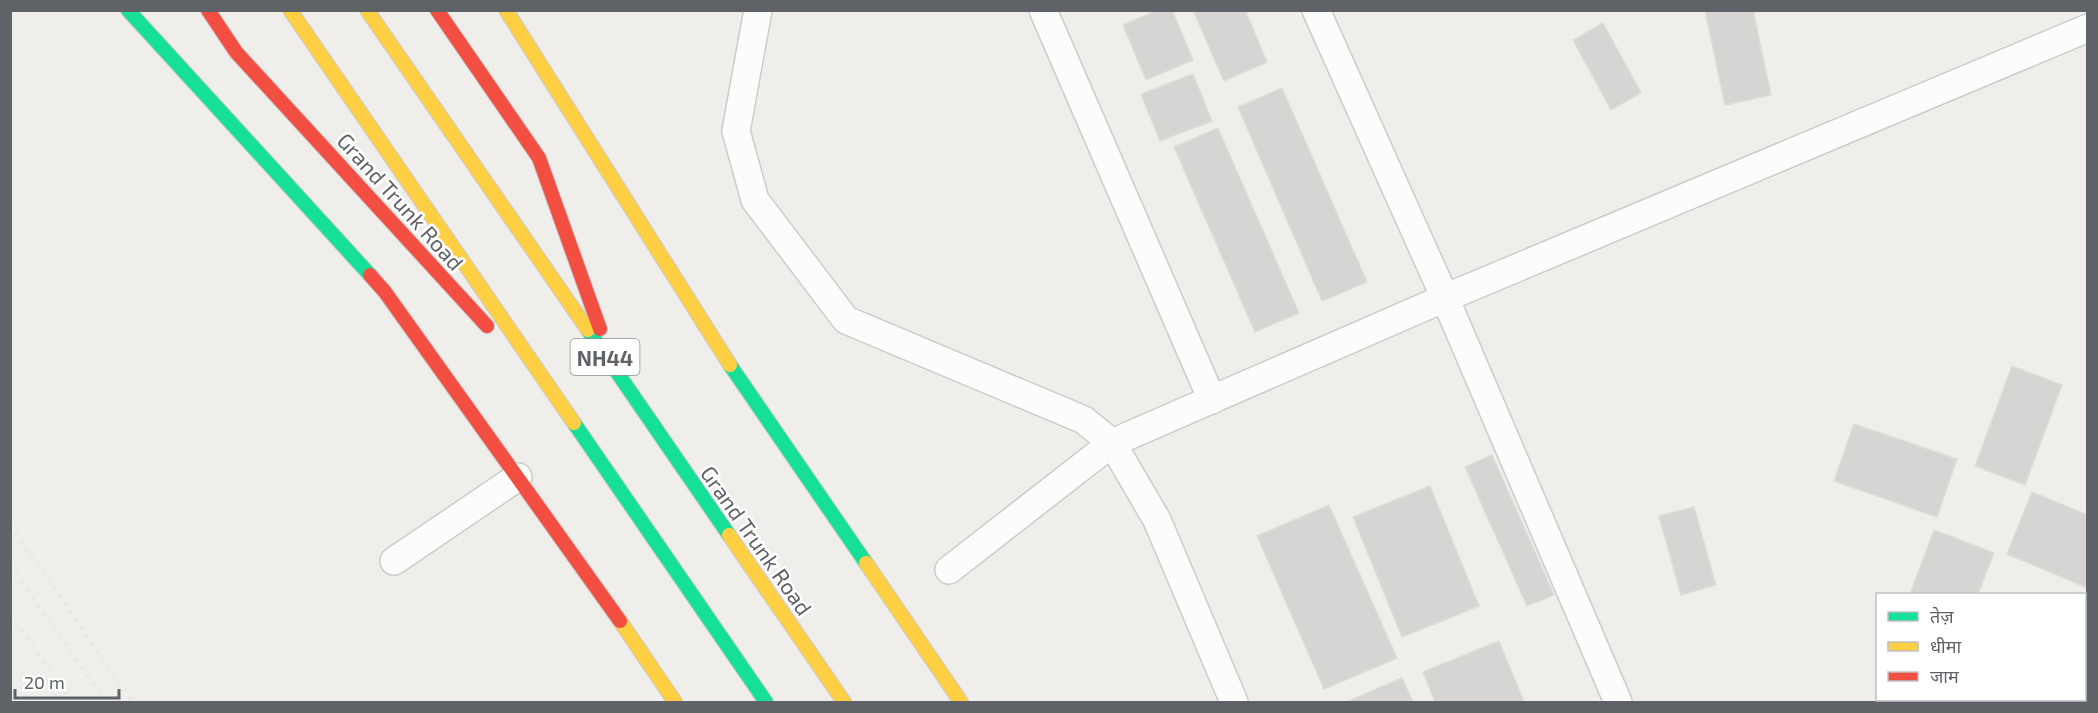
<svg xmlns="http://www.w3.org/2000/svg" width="2098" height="713" viewBox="0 0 2098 713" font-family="'Exo 2','Noto Sans Devanagari',sans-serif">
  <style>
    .building { fill: #d6d5d3; stroke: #deddd9; stroke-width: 1.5 }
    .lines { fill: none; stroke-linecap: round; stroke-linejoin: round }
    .street-casing { stroke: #cbcccc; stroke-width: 30 }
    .fast-casing { stroke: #cacacb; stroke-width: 16 }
    .slow-casing { stroke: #cacacb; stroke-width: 16 }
    .jam-casing { stroke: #cacacb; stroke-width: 16 }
    .street { stroke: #fdfcfc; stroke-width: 27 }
    .fast { stroke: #16e098; stroke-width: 14 }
    .slow { stroke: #ffcf43; stroke-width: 14 }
    .jam { stroke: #f24e42; stroke-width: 14 }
    .rail { stroke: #e4e4e4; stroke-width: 4.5; stroke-dasharray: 1.5 8; stroke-linecap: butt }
    .labels { text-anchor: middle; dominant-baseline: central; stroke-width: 5; stroke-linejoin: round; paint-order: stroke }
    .shield { fill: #fff; stroke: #8f9295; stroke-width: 1.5 }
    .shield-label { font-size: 21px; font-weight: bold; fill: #5f6368 }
    .street-label { font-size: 22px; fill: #5f6368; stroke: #fff }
  </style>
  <rect width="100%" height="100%" fill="#efeeea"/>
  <g class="building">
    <polygon points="1158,10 1172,10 1193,60 1146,80 1123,25"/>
    <polygon points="1193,10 1245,10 1267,62 1224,81"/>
    <polygon points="1705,10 1753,10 1771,95 1725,105"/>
    <polygon points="1603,23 1641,93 1611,110 1573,40"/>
    <polygon points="1193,74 1212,121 1160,141 1141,94"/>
    <polygon points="1282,88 1367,282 1322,301 1238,107"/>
    <polygon points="1218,128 1299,313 1255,332 1174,147"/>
    <polygon points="2012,366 2062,385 2025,485 1975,466"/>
    <polygon points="1854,424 1957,459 1937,517 1834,481"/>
    <polygon points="1492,455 1554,595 1527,606 1465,467"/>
    <polygon points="1430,486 1479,606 1402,637 1353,517"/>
    <polygon points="2032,492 2088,515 2088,588 2007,554"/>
    <polygon points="1329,505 1397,658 1324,689 1257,536"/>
    <polygon points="1694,507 1716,585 1681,595 1659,516"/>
    <polygon points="1934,530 1994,553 1978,594 1910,594"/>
    <polygon points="1499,641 1524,702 1435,702 1423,672"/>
    <polygon points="1402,678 1413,702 1346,702"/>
  </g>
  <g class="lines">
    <g class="street-casing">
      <g id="street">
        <polyline points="758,10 736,131 755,200 846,320 1084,420 1112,443 1157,520 1234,702"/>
        <polyline points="1043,10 1212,400"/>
        <polyline points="1316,10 1445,298 1618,702"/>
        <polyline points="394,561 518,477"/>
        <polyline points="949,570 1112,443 1445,298 2088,28"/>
      </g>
    </g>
    <g class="fast-casing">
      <g id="fast">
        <polyline points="128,10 370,275"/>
        <polyline points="588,330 729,535"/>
        <polyline points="730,365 866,563"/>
        <polyline points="574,423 766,702"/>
      </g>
    </g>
    <g class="slow-casing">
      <g id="slow">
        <polyline points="290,10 574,423"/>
        <polyline points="367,10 588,330"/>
        <polyline points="506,10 730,365"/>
        <polyline points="729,535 844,702"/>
        <polyline points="866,563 961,702"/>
        <polyline points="620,621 675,702"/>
      </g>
    </g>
    <g class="jam-casing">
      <g id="jam">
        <polyline points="208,10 236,52 487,326"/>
        <polyline points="437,10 539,158 600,329"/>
        <polyline points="370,275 385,292 620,621"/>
      </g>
    </g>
    <use href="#street" class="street"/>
    <use href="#fast" class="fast"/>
    <use href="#slow" class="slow"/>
    <use href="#jam" class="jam"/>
    <g class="rail">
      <polyline points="10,526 133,702"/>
      <polyline points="10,567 107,702"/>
      <polyline points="10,615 72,702"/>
    </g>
  </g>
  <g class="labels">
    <rect class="shield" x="570.5" y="339" width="69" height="36" rx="4.5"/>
    <g class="shield-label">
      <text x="605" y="357">NH44</text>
    </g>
    <g class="street-label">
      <text transform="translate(401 201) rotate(48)">Grand Trunk Road</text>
      <text transform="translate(757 540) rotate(55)">Grand Trunk Road</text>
    </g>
  </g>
  <rect width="2098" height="713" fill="none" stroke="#5f6368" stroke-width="24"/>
  <rect x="1876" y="593" width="210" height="108" fill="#ffffff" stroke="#bfc1c3" stroke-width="1.5"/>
  <rect x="1888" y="612" width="30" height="9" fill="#16e098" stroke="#bfc1c3" stroke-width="1.5"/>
  <text x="1930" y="623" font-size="18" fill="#5f6368">तेज़</text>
  <rect x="1888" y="642" width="30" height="9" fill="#ffcf43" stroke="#bfc1c3" stroke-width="1.5"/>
  <text x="1930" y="653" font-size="18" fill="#5f6368">धीमा</text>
  <rect x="1888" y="672" width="30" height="9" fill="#f24e42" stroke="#bfc1c3" stroke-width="1.5"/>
  <text x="1930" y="683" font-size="18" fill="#5f6368">जाम</text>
  <path d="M15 689v9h104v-9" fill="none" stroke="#5f6368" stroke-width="3"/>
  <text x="24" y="689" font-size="18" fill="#5f6368" stroke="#ffffff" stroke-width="4.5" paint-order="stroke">20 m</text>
</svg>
